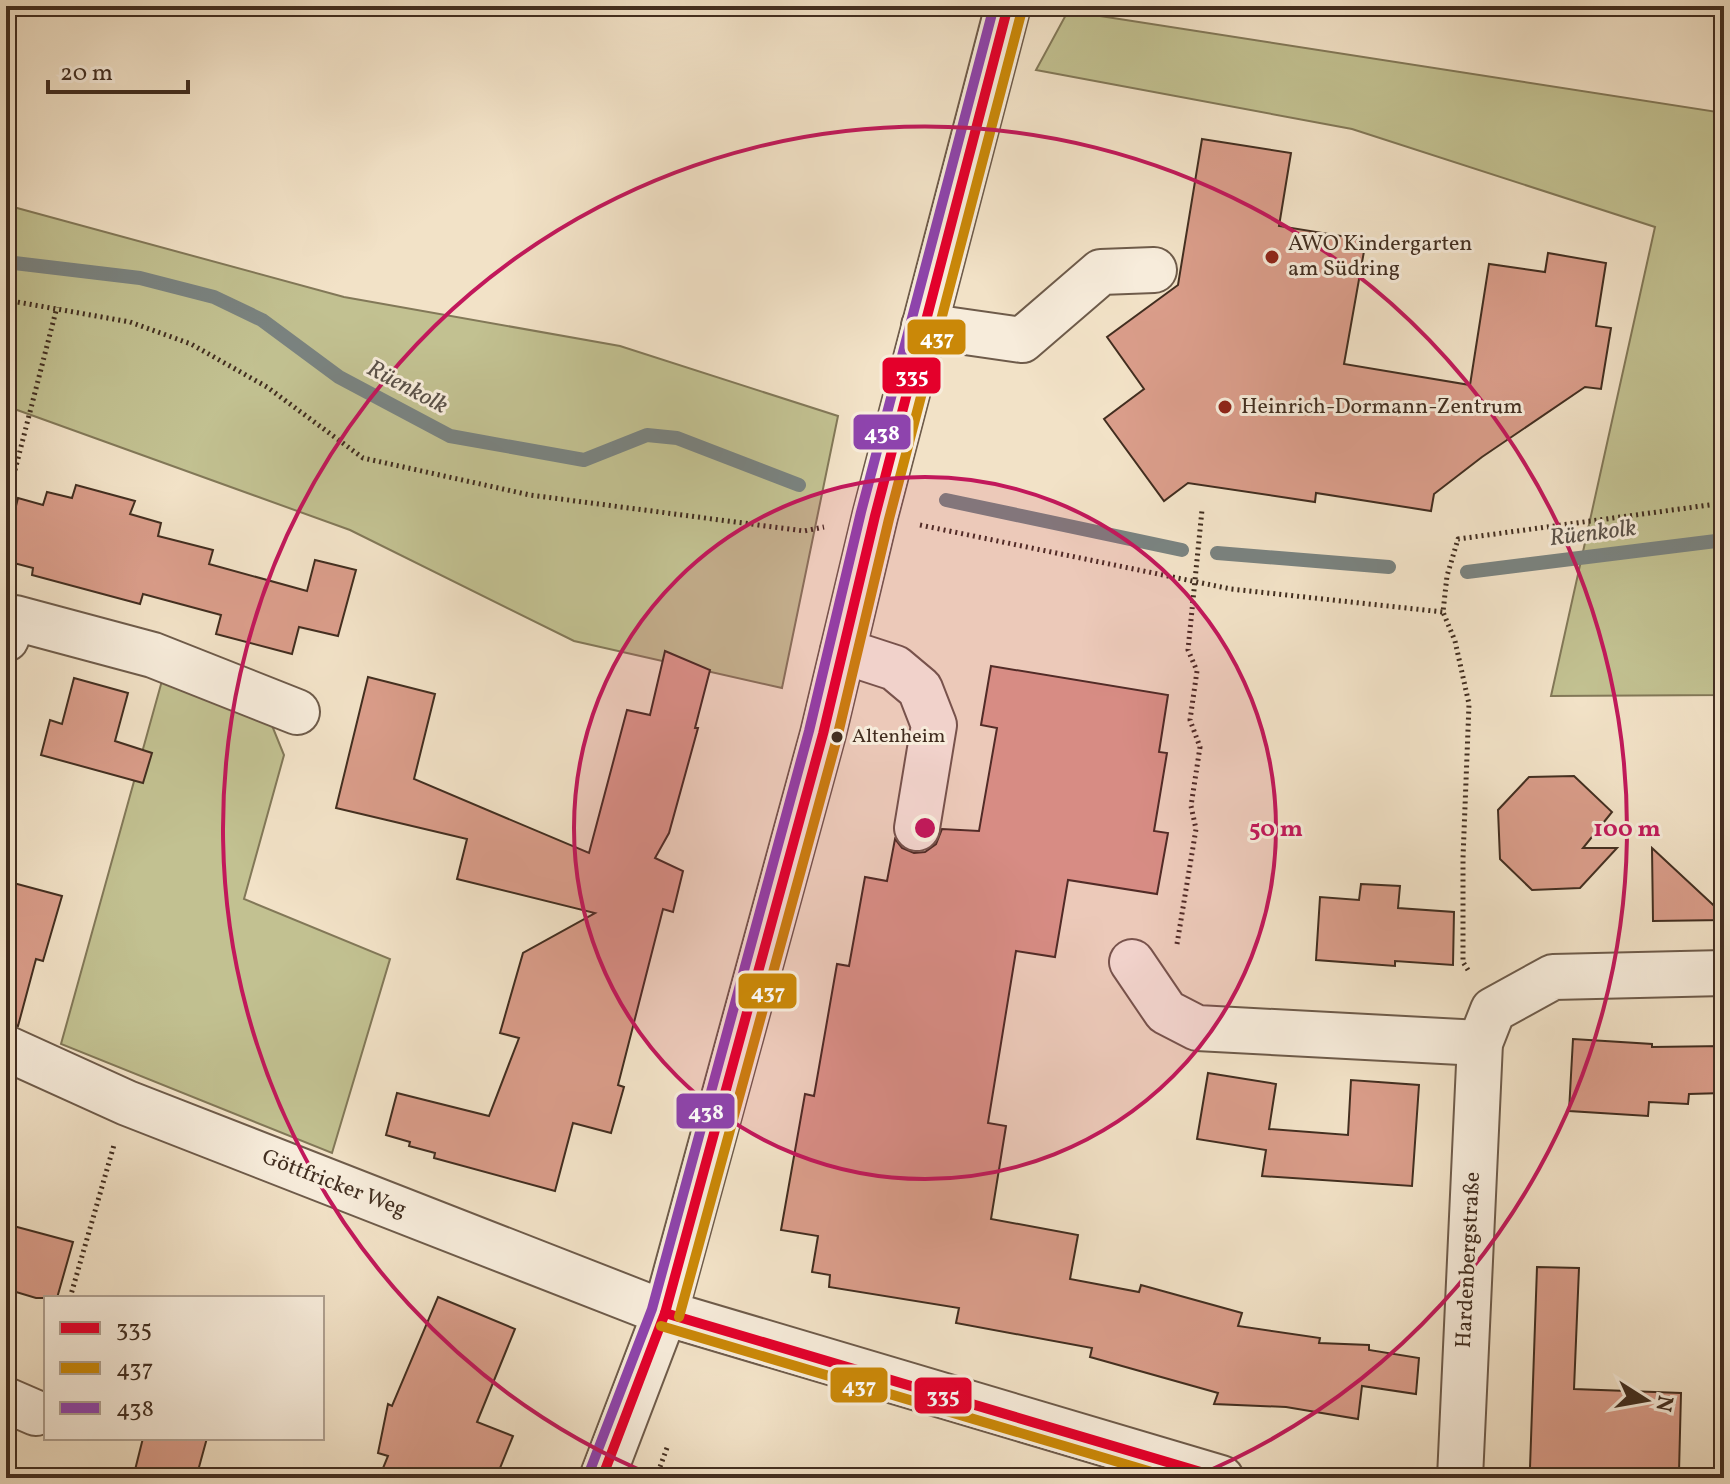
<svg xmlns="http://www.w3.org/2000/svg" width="1730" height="1484" viewBox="0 0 1730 1484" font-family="Vollkorn,serif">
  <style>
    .green { fill: #c2c191; stroke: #827858; stroke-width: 2 }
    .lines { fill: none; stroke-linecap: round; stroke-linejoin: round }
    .stream { stroke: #7a8380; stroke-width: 14 }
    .building { fill: #da9d8a; stroke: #422e20; stroke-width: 2 }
    .minor-casing { stroke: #6e5b4a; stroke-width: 48 }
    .path { stroke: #422e20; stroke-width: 5; stroke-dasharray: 2 4; stroke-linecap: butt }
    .minor { stroke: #f7ecdb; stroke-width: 44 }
    .bus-1-casing { stroke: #f7ecdb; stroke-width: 16 }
    .bus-2-casing { stroke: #f7ecdb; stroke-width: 16 }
    .bus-3-casing { stroke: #f7ecdb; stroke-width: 16 }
    .bus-1 { stroke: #e4002b; stroke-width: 10 }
    .bus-2 { stroke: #ca8808; stroke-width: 10 }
    .bus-3 { stroke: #8e44ad; stroke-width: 10 }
    .ring { fill: none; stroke: #c2185b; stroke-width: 4 }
    .poi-dot { fill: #8f2418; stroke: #f7ecdb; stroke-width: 3 }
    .bus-dot { fill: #422e20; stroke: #f7ecdb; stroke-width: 3 }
    .labels { text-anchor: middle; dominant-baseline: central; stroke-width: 6; stroke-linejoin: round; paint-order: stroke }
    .bus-label { font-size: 20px; fill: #422e20; stroke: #f7ecdb; text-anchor: start }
    .poi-label { font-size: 22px; fill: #422e20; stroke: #f7ecdb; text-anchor: start }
    .street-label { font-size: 22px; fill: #422e20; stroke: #f7ecdb }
    .water-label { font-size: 24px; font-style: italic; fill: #5a5148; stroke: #f7ecdb }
    .centre { fill: #c2185b; stroke: #f7ecdb; stroke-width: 4 }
    .ring-label { font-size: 24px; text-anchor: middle; font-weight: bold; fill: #c2185b; stroke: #f7ecdb; stroke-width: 6; stroke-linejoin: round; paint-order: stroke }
    .line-badge { stroke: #f7ecdb; stroke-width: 3 }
    .badge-label { font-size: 22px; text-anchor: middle; font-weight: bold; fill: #fff }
  </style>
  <rect width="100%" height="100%" fill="#f2e2c7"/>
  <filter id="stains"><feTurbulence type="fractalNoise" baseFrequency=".0025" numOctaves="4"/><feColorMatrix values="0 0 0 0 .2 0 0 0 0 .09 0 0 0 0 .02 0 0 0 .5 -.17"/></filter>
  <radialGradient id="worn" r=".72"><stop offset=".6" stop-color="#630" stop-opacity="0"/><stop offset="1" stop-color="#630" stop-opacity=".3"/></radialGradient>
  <g class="green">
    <polygon points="1068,11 1724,113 1724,695 1551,696 1655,227 1352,129 1036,70"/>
    <polygon points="6,205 344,297 620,346 838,416 782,688 574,641 350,530 6,406"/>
    <polygon points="163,677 271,723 284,755 244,899 390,959 332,1153 61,1044"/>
  </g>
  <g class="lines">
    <g class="stream">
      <polyline points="6,262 140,278 214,297 262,320 339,377 450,436 584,460 647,435 677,438 799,485"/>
      <polyline points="946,500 1182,550"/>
      <polyline points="1217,553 1389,567"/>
      <polyline points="1467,572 1724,540"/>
    </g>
  </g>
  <g class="building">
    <polygon points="1202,139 1291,153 1279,226 1366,240 1344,364 1470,385 1489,264 1545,272 1548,253 1606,263 1596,326 1611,328 1601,389 1585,387 1482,457 1434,494 1431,511 1316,493 1315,502 1188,483 1164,501 1104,419 1144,389 1107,337 1178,285"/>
    <polygon points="76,485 135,501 130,514 161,523 158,536 213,550 209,564 307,591 315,560 356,570 338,636 299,627 292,654 216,634 221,615 143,594 140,604 32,575 33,568 6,561 6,546 18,498 43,505 47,492 72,498"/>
    <polygon points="665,651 710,670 695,728 698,728 669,833 655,858 683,871 673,912 663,909 618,1085 624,1087 611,1133 573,1123 555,1191 434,1158 435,1153 409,1146 410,1142 386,1135 397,1093 489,1116 519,1038 500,1033 523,953 595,913 457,879 467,839 336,808 368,677 435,694 414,779 589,853 627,710 650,715"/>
    <polygon points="991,666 1168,695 1159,752 1167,753 1154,831 1168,833 1157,894 1068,880 1055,957 1016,951 988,1123 1006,1126 991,1219 1078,1235 1070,1279 1139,1292 1141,1285 1242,1313 1238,1326 1320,1338 1319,1343 1369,1345 1369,1350 1419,1358 1416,1394 1362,1386 1358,1419 1286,1407 1214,1404 1218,1393 1090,1357 1092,1348 956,1323 959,1308 829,1287 830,1275 812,1272 818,1236 781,1230 805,1094 814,1096 837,964 849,966 865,877 887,881 895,839 902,848 914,853 925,852 936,844 942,829 979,831 997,728 981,725"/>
    <polygon points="74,678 128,693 115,741 152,753 143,783 41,755 50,720 62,724"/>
    <polygon points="1574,776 1612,812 1583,848 1617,848 1580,888 1532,890 1500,859 1498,810 1529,777"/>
    <polygon points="1652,848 1724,915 1724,920 1653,921"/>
    <polygon points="6,881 62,896 43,961 36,959 18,1026 6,1023"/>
    <polygon points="1361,884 1400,886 1398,908 1454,912 1453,965 1395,961 1395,966 1316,960 1320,897 1359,900"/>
    <polygon points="1573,1039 1652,1044 1652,1047 1724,1046 1724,1093 1689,1094 1688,1104 1649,1102 1648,1116 1569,1111"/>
    <polygon points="1208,1073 1276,1084 1269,1129 1348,1135 1351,1080 1419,1085 1412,1186 1262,1176 1266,1150 1197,1139"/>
    <polygon points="6,1224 73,1242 57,1298 36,1298 6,1289"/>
    <polygon points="1537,1267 1579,1268 1574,1389 1681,1393 1679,1472 1530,1468"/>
    <polygon points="438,1297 515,1329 477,1422 513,1436 496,1478 379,1478 388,1456 378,1453 388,1404 392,1406"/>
    <polygon points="143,1438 207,1438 196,1478 133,1478"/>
  </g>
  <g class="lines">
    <g class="minor-casing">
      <g id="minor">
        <polyline points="924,326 1022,340 1101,272 1154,270"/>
        <polyline points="6,639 15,618 153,655 297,712"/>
        <polyline points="843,651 895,668 920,689 934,725 917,828"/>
        <polyline points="1132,962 1166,1012 1197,1028 1480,1043"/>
        <polyline points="6,1048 127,1103 665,1313 1221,1478"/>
        <polyline points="6,1400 36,1413"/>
        <polyline points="602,1478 665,1313 823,734 875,516 1008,6"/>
        <polyline points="1460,1478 1480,1043 1493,1010 1553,977 1724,973"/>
      </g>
    </g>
    <g class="path">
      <polyline points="6,300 130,322 191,344 267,387 363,458 530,495 804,531 824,527"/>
      <polyline points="6,505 57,307"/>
      <polyline points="920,525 1231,589 1443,612"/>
      <polyline points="1177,944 1196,829 1191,806 1200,747 1190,720 1197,671 1188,650 1202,510"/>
      <polyline points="1468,970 1463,962 1463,858 1469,704 1455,641 1443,612 1447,576 1458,539 1724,503"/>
      <polyline points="70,1298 114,1145"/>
      <polyline points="656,1478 668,1445"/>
    </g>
    <use href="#minor" class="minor"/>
    <g class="bus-1-casing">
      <g id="bus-1">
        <polyline points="665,1313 1221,1478"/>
        <polyline points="602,1478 665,1313 823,734 875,516 1008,6"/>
      </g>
    </g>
    <g class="bus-2-casing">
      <g id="bus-2">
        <polyline points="679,1317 837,738 889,519 1022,10"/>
        <polyline points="661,1326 1172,1478"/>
      </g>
    </g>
    <g class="bus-3-casing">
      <polyline id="bus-3" points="589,1473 652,1309 809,731 861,512 994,6"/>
    </g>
    <use href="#bus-1" class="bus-1"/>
    <use href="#bus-2" class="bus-2"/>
    <use href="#bus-3" class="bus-3"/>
  </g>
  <circle cx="925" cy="828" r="351" fill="#c2185b" fill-opacity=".12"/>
  <g class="ring">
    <circle cx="925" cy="828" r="351"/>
    <path d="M656 1477A702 702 0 1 1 1194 1477"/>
  </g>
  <g class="poi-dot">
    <circle cx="1272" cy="257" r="8"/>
    <circle cx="1225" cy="407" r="8"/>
  </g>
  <circle class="bus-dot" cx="837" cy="737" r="7"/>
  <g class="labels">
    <g class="bus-label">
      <text x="852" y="737">Altenheim</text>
    </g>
    <g class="poi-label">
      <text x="1288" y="244">AWO Kindergarten<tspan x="1288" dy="25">am Südring</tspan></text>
      <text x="1241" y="407">Heinrich-Dormann-Zentrum</text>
    </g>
    <g class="street-label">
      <text transform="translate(334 1184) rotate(21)">Göttfricker Weg</text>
      <text transform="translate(1469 1260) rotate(-87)">Hardenbergstraße</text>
    </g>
    <g class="water-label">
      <text transform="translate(407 388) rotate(28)">Rüenkolk</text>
      <text transform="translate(1593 534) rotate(-7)">Rüenkolk</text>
    </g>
  </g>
  <circle cx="925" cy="828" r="12" class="centre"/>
  <g class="ring-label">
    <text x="1276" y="836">50 m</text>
    <text x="1627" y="836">100 m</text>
  </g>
  <g class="line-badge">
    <rect x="906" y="318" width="61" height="38" rx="8" fill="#ca8808"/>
    <rect x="881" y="356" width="61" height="39" rx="8" fill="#e4002b"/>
    <rect x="852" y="413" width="60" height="38" rx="8" fill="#8e44ad"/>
    <rect x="737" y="972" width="61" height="38" rx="8" fill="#ca8808"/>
    <rect x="675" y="1092" width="61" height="38" rx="8" fill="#8e44ad"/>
    <rect x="829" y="1366" width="60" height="38" rx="8" fill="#ca8808"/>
    <rect x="913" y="1376" width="60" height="39" rx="8" fill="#e4002b"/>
  </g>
  <g class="badge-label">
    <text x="937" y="345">437</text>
    <text x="912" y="383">335</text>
    <text x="882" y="440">438</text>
    <text x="768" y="999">437</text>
    <text x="706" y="1119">438</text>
    <text x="859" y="1393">437</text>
    <text x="943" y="1403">335</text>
  </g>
  <rect width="1730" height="1484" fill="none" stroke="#f2e2c7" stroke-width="32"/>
  <rect x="8" y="8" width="1714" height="1468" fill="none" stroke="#422e20" stroke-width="4"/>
  <rect x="16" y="16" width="1698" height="1452" fill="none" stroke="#422e20" stroke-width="2"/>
  <rect x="44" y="1296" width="280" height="144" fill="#f7ecdb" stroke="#afa090" stroke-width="2"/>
  <rect x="60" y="1322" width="40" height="12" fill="#e4002b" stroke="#afa090" stroke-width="2"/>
  <text x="116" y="1336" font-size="24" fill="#422e20">335</text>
  <rect x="60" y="1362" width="40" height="12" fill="#ca8808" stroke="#afa090" stroke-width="2"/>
  <text x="116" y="1376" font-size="24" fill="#422e20">437</text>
  <rect x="60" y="1402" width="40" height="12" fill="#8e44ad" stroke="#afa090" stroke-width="2"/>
  <text x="116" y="1416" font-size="24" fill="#422e20">438</text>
  <g transform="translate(1646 1400) rotate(101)" stroke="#f7ecdb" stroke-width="6" paint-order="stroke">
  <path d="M0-6L14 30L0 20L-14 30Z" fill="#422e20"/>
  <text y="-12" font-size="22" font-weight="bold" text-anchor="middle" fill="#422e20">N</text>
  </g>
  <path d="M48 80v12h140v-12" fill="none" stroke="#422e20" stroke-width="4"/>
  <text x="60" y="80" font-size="24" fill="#422e20" stroke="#f7ecdb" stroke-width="6" paint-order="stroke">20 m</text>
  <rect width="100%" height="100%" filter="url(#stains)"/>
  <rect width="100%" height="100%" fill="url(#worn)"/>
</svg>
